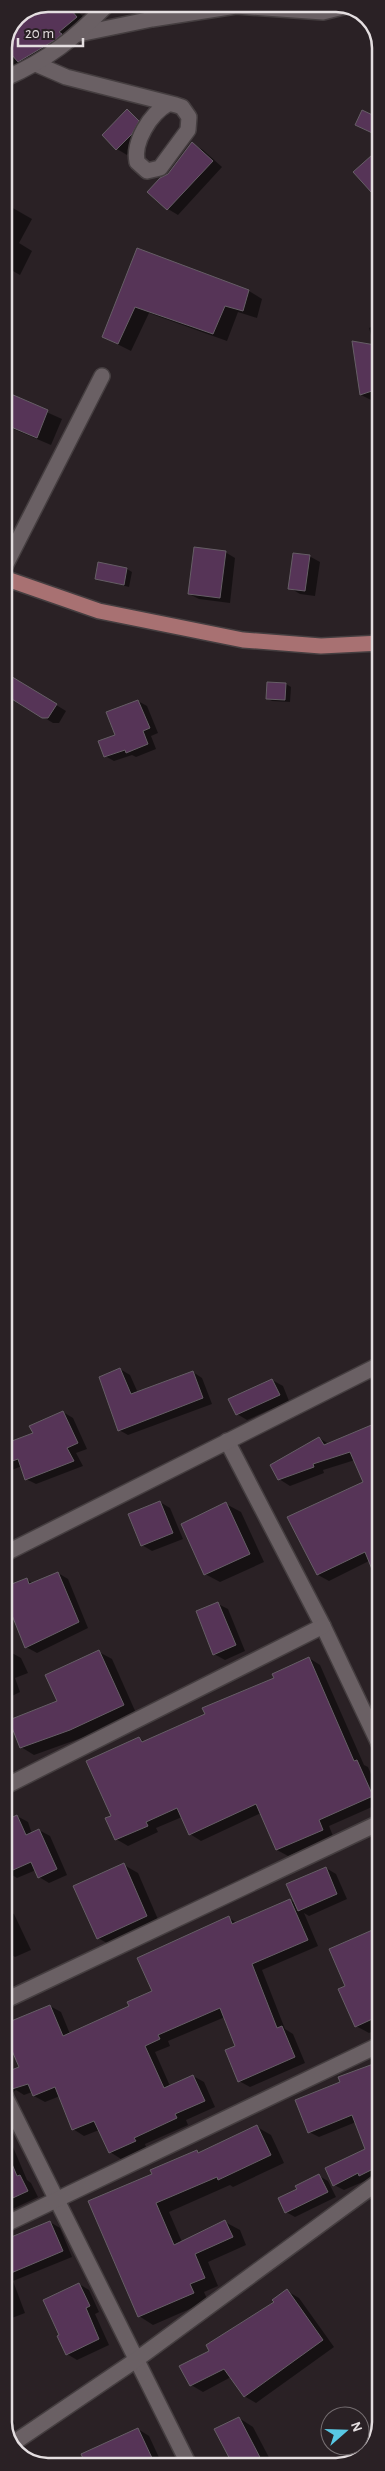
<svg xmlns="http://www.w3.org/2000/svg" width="385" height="2471" viewBox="0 0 385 2471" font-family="'Alegreya Sans',sans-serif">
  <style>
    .shadow { fill: #0007 }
    .building { fill: #563457; stroke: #665e66 }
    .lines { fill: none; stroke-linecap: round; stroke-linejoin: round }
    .minor-casing { stroke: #453e40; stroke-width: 18 }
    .tertiary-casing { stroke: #453e40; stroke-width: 18 }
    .primary-casing { stroke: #453e40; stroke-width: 18 }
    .minor { stroke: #6a6064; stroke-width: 15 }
    .tertiary { stroke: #6a6064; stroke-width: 15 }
    .primary { stroke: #a87172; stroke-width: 15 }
    .rim { fill: none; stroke: #e4dee0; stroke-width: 2.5 }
  </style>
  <rect width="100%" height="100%" fill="#2a2125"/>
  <g class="shadow">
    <polygon points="48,4 72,4 89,24 17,68 4,61 4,48 17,17"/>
    <polygon points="127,111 148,128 142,140 127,155 117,149"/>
    <polygon points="193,144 203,150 222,167 178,215 168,209 149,192 168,175"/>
    <polygon points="4,203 32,219 19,243 32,251 20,275 4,266"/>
    <polygon points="138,250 249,291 262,299 257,318 238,312 227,341 149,313 131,351 117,344 104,337"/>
    <polygon points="381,322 381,423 376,418 373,401 361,395 354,342 374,346 369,328"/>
    <polygon points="4,393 62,419 51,445 4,425"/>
    <polygon points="225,552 235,558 230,603 199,599 189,594"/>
    <polygon points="309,556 320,562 315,596 300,594 290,588"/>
    <polygon points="127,569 132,572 129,587 96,578"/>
    <polygon points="4,673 66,711 59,723 53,723 4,693"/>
    <polygon points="286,684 291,687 290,702 272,701 267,698"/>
    <polygon points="138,701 147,706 158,733 151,736 156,749 136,757 132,755 114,761 105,756"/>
    <polygon points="120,1369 130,1375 138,1393 193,1372 202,1378 212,1404 128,1435 119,1430"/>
    <polygon points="272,1380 283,1386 289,1401 247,1420 237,1414"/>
    <polygon points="63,1412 73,1418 87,1449 76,1453 83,1466 36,1484 26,1479 22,1466 4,1473 4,1445 34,1434"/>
    <polygon points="381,1422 381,1584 371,1560 329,1581 318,1575 364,1483 355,1460 323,1470 324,1473 290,1486 279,1479 319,1438 329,1444"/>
    <polygon points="160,1502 170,1508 183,1539 152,1551 142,1545"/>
    <polygon points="226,1504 241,1512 264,1562 220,1582 205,1574"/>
    <polygon points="58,1573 68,1579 88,1628 37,1653 26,1647 4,1589 27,1580 33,1583"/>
    <polygon points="218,1604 228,1609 245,1651 225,1660 214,1654"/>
    <polygon points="99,1652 112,1659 136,1713 84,1737 34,1755 21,1747"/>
    <polygon points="12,1653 21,1658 28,1673 15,1678 20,1692 4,1700 4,1656"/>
    <polygon points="309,1658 320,1665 364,1765 368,1767 381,1798 381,1803 329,1826 333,1836 288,1856 277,1850 261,1813 201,1841 190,1834 182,1817 156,1828 158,1832 128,1846 116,1839 113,1816 139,1738 145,1742 206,1714 276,1679"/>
    <polygon points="17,1816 28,1822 32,1834 39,1830 50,1836 67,1875 49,1883 39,1877 36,1870 17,1878 7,1872"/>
    <polygon points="124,1865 138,1873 160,1924 112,1946 98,1938"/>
    <polygon points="326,1868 336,1874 347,1899 309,1916 304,1913 318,1946 262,1970 285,2029 293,2034 305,2063 250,2087 239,2081 237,2047 225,2017 168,2041 170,2046 155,2052 170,2086 193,2076 204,2082 215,2107 186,2120 188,2125 145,2144 146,2147 121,2159 110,2152 99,2130 84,2136 73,2129 60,2096 45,2102 34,2096 32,2092 24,2095 16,2090 7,2096 4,2102 4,2074 20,2068 50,2006 61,2012 70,2034 131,2007 153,1992 229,1918 237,1923 290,1900 296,1903"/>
    <polygon points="4,1909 14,1914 31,1950 15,1957 4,1950"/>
    <polygon points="377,1929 381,1932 381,2028 369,2033 356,2026 347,1987"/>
    <polygon points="376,2064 381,2067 381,2174 344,2190 334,2185 367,2150 356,2122 319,2137 309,2132 341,2083"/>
    <polygon points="4,2126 27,2180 31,2183 38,2197 4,2213"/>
    <polygon points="257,2127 271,2135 284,2163 233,2187 230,2185 169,2212 182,2242 225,2222 240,2230 246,2245 208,2262 218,2286 204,2292 208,2301 153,2325 139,2316 153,2175 197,2152 200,2153"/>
    <polygon points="319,2176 328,2181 336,2197 295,2217 286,2212 298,2190"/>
    <polygon points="50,2222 60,2228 72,2257 13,2281 25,2313 4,2321 4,2241"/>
    <polygon points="79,2284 89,2290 99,2312 95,2314 109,2345 77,2360 67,2354"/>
    <polygon points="287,2291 299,2298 334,2347 256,2403 244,2396 231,2377 203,2392 191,2385 211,2351 276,2303"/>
    <polygon points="4,2400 15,2424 5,2430 4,2428"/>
    <polygon points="239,2418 253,2427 274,2467 235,2467"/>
    <polygon points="138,2429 149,2436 162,2464 155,2467 88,2467"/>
  </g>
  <g class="building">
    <polygon points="48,4 66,4 77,17 59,32 62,34 55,40 18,62 4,46 17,17"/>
    <polygon points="127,109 139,121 132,134 116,150 102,135"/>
    <polygon points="362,110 381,119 381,137 355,125"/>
    <polygon points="192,142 213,161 167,210 147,192 160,178 168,174"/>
    <polygon points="381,147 381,203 353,172"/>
    <polygon points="137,248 249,290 243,311 225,306 213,334 135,307 118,344 102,337"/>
    <polygon points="352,341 381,346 381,388 360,395"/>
    <polygon points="4,391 48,410 37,438 4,424"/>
    <polygon points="194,547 226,551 220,598 188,594"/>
    <polygon points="293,553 310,555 305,591 288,589"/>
    <polygon points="98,562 127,568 124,585 95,579"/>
    <polygon points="4,672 57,704 48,718 42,718 4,694"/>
    <polygon points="267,682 286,683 285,700 266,699"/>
    <polygon points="138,700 150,728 143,731 148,744 126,753 125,750 104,757 98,741 115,735 106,712"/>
    <polygon points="120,1368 131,1394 193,1371 203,1398 118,1431 99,1377"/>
    <polygon points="272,1379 280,1395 236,1415 228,1399"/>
    <polygon points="63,1411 78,1443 67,1448 74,1461 25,1480 18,1459 4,1464 4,1444 33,1433 29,1426"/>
    <polygon points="381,1421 381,1589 380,1589 365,1552 317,1575 287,1517 363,1482 350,1452 313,1464 314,1467 278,1480 270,1465 319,1437 324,1445"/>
    <polygon points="160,1501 173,1533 141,1546 128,1514"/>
    <polygon points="226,1502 250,1554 204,1575 181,1524"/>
    <polygon points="58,1572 79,1622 25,1648 4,1595 4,1587 27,1578 29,1584"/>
    <polygon points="218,1602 236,1645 213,1655 196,1611"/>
    <polygon points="99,1650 124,1705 70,1730 20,1748 9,1720 57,1701 45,1675"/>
    <polygon points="309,1657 354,1761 357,1760 373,1796 319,1820 323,1830 276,1850 256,1804 189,1835 177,1808 146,1822 148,1826 115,1840 105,1818 111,1816 86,1761 139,1737 142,1742 205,1714 202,1708 274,1678 272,1674"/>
    <polygon points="17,1815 26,1835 39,1829 57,1869 38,1878 31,1862 4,1874 4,1821"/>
    <polygon points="124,1863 147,1916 97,1939 73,1886"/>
    <polygon points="326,1867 337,1894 298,1911 286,1884"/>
    <polygon points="290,1899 308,1940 252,1964 277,2028 282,2026 295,2057 238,2082 225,2050 235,2046 220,2008 158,2035 160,2039 145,2046 164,2088 193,2075 205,2101 175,2114 177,2118 134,2138 136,2141 109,2153 94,2121 72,2130 55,2087 33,2096 28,2084 12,2089 4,2085 4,2073 19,2067 4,2032 4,2024 50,2005 63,2036 129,2006 127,2002 152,1991 137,1958 229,1916 232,1924"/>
    <polygon points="377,1928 381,1937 381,2015 355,2027 338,1989 345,1986 329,1949"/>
    <polygon points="376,2063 381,2077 381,2171 374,2173 373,2169 359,2176 358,2173 333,2186 325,2168 365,2149 352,2115 308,2133 295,2100 340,2082 338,2077"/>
    <polygon points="257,2125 271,2155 218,2180 217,2177 156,2203 174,2245 225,2220 233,2237 195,2254 205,2278 190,2284 194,2293 138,2317 88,2201 152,2174 150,2170 197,2150 198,2153"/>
    <polygon points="4,2145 17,2176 20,2175 28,2191 4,2202"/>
    <polygon points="319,2174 328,2192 285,2213 278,2198 297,2189 295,2186"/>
    <polygon points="50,2221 63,2251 4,2276 4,2240"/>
    <polygon points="79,2283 90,2306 86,2308 99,2339 66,2355 57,2336 59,2335 43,2300"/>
    <polygon points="287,2289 323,2340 244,2397 224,2369 190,2386 179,2366 209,2351 206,2345 274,2302 272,2300"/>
    <polygon points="239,2417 265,2467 234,2467 214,2429"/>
    <polygon points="138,2428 152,2458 131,2467 87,2467 81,2454"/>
  </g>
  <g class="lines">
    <g class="minor-casing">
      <g id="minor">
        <polyline points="79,34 152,19 236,6 323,12 347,6"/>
        <path d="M36 64 66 77 176 105 182 107 189 117 188 130 160 168 147 171 137 162C133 142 150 114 168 104"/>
        <path d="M4 79C49 59 74 39 108 4"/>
        <polyline points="4,568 102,376"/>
        <polyline points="227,1441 323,1626 381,1748"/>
        <polyline points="4,1554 381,1364"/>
        <polyline points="4,1787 323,1626"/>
        <polyline points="4,2001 381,1822"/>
        <polyline points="4,2094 190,2467"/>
        <polyline points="4,2225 381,2044"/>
      </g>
    </g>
    <g class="tertiary-casing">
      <polyline id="tertiary" points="12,2444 136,2360 381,2180"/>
    </g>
    <g class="primary-casing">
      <polyline id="primary" points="4,578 99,611 243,640 321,646 381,643"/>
    </g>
    <use href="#minor" class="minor"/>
    <use href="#tertiary" class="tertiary"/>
    <use href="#primary" class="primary"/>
  </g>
  <path d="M0 0H385V2471H0ZM48 12H336A36 36 0 0 1 372 48V2422A36 36 0 0 1 336 2458H48A36 36 0 0 1 12 2422V48A36 36 0 0 1 48 12Z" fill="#2a2125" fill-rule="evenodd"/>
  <path class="rim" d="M48 12H336A36 36 0 0 1 372 48V2422A36 36 0 0 1 336 2458H48A36 36 0 0 1 12 2422V48A36 36 0 0 1 48 12Z"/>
  <g transform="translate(345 2431) rotate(70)"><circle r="24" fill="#2a2125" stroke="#746d70"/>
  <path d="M0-4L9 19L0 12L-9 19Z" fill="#58c8e4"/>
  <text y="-8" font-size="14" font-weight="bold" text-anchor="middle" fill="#e4dee0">N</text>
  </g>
  <path d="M18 38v8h65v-8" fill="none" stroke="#e4dee0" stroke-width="2.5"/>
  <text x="25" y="38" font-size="15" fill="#e4dee0" stroke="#2a2125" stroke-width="4" paint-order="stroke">20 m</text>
</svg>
